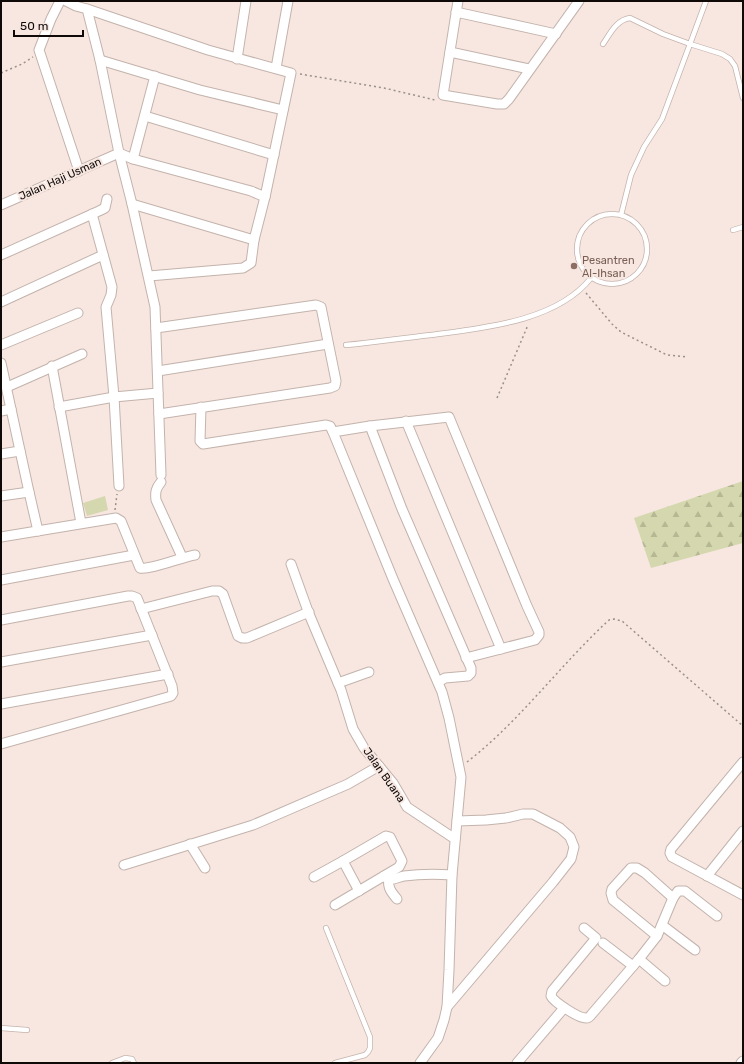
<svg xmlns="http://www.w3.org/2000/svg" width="744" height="1064" viewBox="0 0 744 1064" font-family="Rubik,sans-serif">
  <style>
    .green { fill: #d5d8ae }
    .forest { fill: url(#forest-firs) }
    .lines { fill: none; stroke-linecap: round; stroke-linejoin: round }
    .service-casing { stroke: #c3b3ac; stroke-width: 6 }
    .minor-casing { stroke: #c3b3ac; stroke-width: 11 }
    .path { stroke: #9b908b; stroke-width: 1.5; stroke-dasharray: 2 3; stroke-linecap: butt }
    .service { stroke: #fff; stroke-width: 4.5 }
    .minor { stroke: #fff; stroke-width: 9 }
    .education-dot { fill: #8d6e63; stroke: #f7e7e0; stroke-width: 1.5 }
    .labels { text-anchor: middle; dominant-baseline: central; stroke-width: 4; stroke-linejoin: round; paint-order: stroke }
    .street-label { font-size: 11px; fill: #0f0a08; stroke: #f7e7e0 }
    .education-label { font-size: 11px; fill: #785e54; stroke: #f7e7e0; text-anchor: start }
  </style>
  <defs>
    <pattern id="forest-firs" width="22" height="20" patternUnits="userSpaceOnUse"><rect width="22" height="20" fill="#d5d8ae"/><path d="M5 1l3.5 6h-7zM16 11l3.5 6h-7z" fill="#b6b894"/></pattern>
  </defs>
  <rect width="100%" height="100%" fill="#f7e7e0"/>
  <polygon class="green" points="105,496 108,510 87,516 83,503"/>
  <polygon class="forest" points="743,481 743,543 651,568 634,518"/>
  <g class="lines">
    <g class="service-casing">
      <g id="service">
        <path d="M603 44C610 34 616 20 630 18L663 34 690 44 722 54 730 59 735 66 743 98"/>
        <circle cx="612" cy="249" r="35"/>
        <polyline points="621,215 631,175 644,147 662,119 690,44 706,1"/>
        <polyline points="733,230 743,227"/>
        <path d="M346 345C375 342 403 338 431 335 482 328 556 322 591 278"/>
        <polyline points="326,928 370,1037 370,1048 368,1052 365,1055 335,1063"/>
        <polyline points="1,1028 27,1030"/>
        <polyline points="112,1063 125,1058 132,1059 134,1063"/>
      </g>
    </g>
    <g class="minor-casing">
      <g id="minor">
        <polyline points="60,1 51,19 39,50 79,171"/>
        <polyline points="66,1 76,6 87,9 100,60 119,153 132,204 155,307 161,475"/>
        <polyline points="458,1 443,95 497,104 504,104 509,99 579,1"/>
        <polyline points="87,9 208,50 291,73 265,197 251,191 133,159 119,153"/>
        <polyline points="456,12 556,34"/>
        <polyline points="450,52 529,69"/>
        <polyline points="237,59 246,1"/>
        <polyline points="100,60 200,90 283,110"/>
        <polyline points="276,68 288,1"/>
        <polyline points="145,116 274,155"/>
        <polyline points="133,159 155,76"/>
        <polyline points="132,204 254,240 265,197"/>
        <polyline points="1,205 119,153"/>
        <polyline points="92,214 112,287 111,295 106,307 114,397 119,486"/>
        <polyline points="1,255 99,211 105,208 107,199"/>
        <polyline points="149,276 243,268 251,263 254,240"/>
        <polyline points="1,302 103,255"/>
        <polyline points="156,328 316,305 321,307 336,381 335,386 330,388 159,414"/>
        <polyline points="1,345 78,313"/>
        <polyline points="1,363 29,492 38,531"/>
        <polyline points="52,366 81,523"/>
        <polyline points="158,371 328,344"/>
        <polyline points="7,387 82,354"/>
        <polyline points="59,407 114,397 158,393"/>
        <polyline points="201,407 200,441 203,444 326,425 330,426 333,432"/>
        <polyline points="1,411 11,409"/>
        <polyline points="406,421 501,649"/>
        <polyline points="370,426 402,509 471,668 471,673 468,676 445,678 438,682"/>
        <polyline points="1,454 20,451"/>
        <path d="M161 482C156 488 155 492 156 500L182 557"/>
        <polyline points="1,496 29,492"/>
        <path d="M1 537 116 518 121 521 140 568C150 570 182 557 195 555"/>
        <polyline points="291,564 309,614 341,690 353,729 364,748 393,783 407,807 455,839"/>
        <polyline points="1,580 134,555"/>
        <polyline points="141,609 212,591 219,591 223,594 238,636 242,638 247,638 309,612"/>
        <polyline points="1,620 128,596 132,596 137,598 172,686 173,693 171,696 168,697 1,744"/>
        <polyline points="1,662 152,635"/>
        <polyline points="338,683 369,672"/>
        <polyline points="1,704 168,674"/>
        <polyline points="743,762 671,849 670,853 672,857 743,895"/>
        <polyline points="190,844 205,868"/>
        <polyline points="124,865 253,825 348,784 379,766"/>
        <path d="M384 876C390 883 397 877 404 876 420 874 436 874 452 875"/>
        <polyline points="707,876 743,831"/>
        <polyline points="314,877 343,861 359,891"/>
        <path d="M389 880C387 887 392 893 397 899"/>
        <polyline points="335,905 399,867 402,861 390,837 386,836 343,861"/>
        <polyline points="662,925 695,950"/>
        <path d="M584 928 596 938 552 991 551 996C554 1002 578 1018 586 1018 589 1018 589 1017 591 1015L639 959 657 936 673 898"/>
        <polyline points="657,936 613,900 611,893 612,889 631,868 637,868 645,873 673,898 678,891 685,891 717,916"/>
        <polyline points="603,943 633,966"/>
        <polyline points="639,959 665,981"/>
        <polyline points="447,1007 553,882 571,859 574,847 570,837 560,828 533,814 523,814 506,818 486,820 457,821"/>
        <polyline points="420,1063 438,1038 444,1020 447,1007 449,970 452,875 461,777 449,718 442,692 393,579 333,432 370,426 449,417 527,606 539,632 539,635 535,640 466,658"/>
        <polyline points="517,1063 564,1008"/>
        <polyline points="741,1063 743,1061"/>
      </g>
    </g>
    <g class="path">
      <polyline points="1,73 22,64 33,57"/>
      <polyline points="300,74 384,88 435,100"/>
      <polyline points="586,293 612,324 621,332 667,355 687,357"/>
      <polyline points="497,398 528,325"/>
      <polyline points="115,510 117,494"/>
      <path d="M467 762C520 721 560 665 609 620L614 619 622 621 743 726"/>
    </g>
    <use href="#service" class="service"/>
    <use href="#minor" class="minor"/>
  </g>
  <circle class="education-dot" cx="574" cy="266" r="4"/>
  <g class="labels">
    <g class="street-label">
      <text transform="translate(60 179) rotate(-24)">Jalan Haji Usman</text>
      <text transform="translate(384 775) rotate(55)">Jalan Buana</text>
    </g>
    <g class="education-label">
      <text x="582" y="260">Pesantren<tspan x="582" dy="13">Al-Ihsan</tspan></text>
    </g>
  </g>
  <rect width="744" height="1064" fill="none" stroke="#0f0a08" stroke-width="4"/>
  <path d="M14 30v6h69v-6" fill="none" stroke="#0f0a08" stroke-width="2"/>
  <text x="20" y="30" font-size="12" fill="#0f0a08" stroke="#f7e7e0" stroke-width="3" paint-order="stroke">50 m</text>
</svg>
